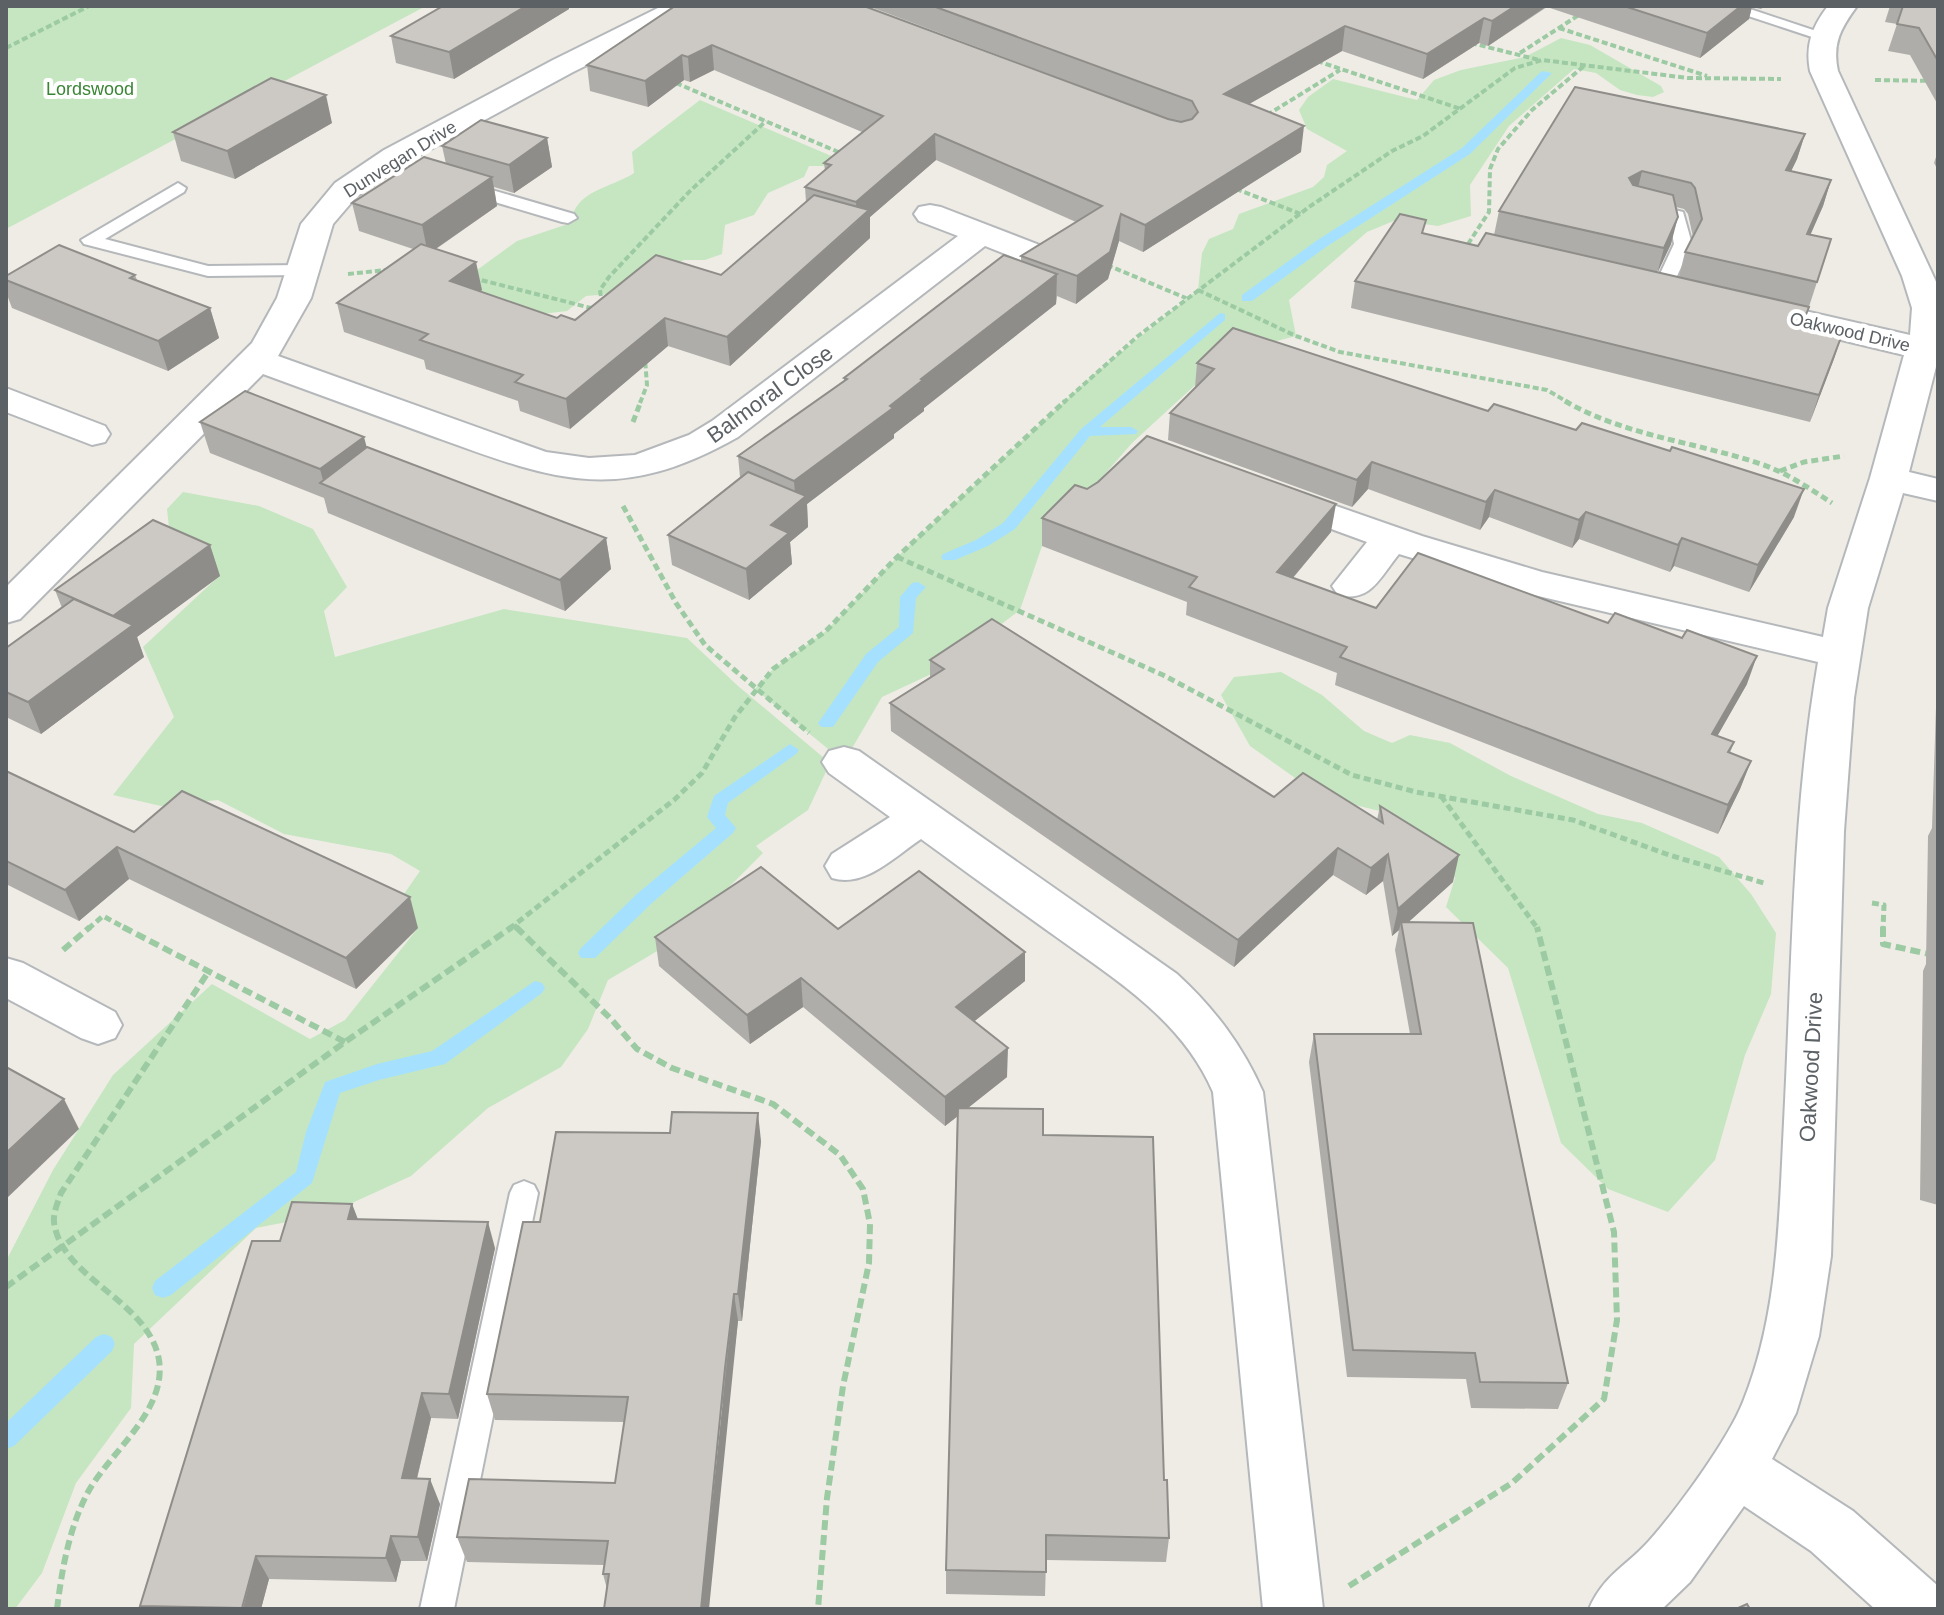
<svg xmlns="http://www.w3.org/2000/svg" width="1944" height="1615" viewBox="0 0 1944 1615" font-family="Arial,sans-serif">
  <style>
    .green { fill: #c5e6c1 }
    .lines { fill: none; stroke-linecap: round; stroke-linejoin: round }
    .stream { fill: #a5e1fe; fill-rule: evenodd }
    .lane-casing { stroke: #b5b8bb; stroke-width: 4 }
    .street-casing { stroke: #b5b8bb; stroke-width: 4 }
    .path-far2 { stroke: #9ccaa3; stroke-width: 4; stroke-dasharray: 6 3; stroke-linecap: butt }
    .path-far1 { stroke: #9ccaa3; stroke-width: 5; stroke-dasharray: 7 4; stroke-linecap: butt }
    .path { stroke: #9ccaa3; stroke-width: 6; stroke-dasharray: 10 5; stroke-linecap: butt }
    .lane { fill: #fff; fill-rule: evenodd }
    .street { fill: #fff; fill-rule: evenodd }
    .wall { fill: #afada9; fill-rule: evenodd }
    .shaded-wall { fill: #8f8d89 }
    .building { fill: #ccc9c4; stroke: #8f8d89; stroke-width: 2 }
    .labels { text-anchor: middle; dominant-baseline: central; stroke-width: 8; stroke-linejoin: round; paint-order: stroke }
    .far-park-label { font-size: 18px; fill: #3a8435; stroke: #fff }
    .far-street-label { font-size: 18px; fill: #5c6165; stroke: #fff }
    .street-label { font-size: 22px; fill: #5c6165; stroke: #fff }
  </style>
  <rect width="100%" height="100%" fill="#efece5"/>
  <g class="green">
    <polygon points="6,6 426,6 6,229"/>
    <polygon points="1561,38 1590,45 1661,86 1664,92 1653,97 1637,95 1620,90 1596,73 1574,69 1509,126 1470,185 1471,216 1438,226 1396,220 1367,232 1289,300 1296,336 1230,353 1132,443 1042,546 1020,610 942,669 882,697 844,762 755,689 773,669 826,631 897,557 1092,376 1198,290 1202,253 1209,239 1233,229 1239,214 1313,187 1324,177 1327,165 1347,151 1307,129 1299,110 1308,97 1333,79 1417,100 1434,80 1461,70 1525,57"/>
    <path d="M700 100 855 166H809L804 177 768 193 754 215 725 225 722 254 705 260H684L609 294 586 296 567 311 524 316 498 311 479 289 477 270 517 241 571 223C574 190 612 188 634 173L632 152Z"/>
    <polygon points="183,492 259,506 313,529 347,587 324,611 335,657 504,609 687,638 738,686 830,763 808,810 756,846 763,853 676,940 608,980 588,1029 561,1067 488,1108 411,1176 328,1214 256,1228 134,1344 131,1408 76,1483 42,1573 15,1609 6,1609 6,1261 53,1170 113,1075 212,984 310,1039 345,1020 418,928 397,904 420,871 391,854 284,834 218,800 161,806 113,795 174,717 143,647 219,576 171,547 167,509"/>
    <polygon points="1281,672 1322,695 1364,731 1392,743 1410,735 1450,743 1511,776 1598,814 1642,823 1719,857 1751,894 1776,933 1771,994 1745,1055 1715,1160 1668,1212 1608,1189 1561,1143 1508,968 1446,907 1455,878 1435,841 1388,813 1322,797 1250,746 1221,695 1234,677"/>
  </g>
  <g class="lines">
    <g class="stream">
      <polygon points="1542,71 1552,73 1470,154 1326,247 1252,301 1242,301 1242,295 1316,241 1462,148"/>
      <polygon points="1220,313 1225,314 1225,320 1100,427 1131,427 1138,431 1136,434 1090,436 1015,529 988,546 955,560 943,560 941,557 943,554 976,540 1003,523 1081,429"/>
      <polygon points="918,582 926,587 916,598 913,633 878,662 833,727 821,727 818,723 821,719 866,654 899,627 900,597 912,583"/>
      <polygon points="790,744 799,750 796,754 728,803 725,815 736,828 733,833 652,903 595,958 581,958 578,953 581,948 638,893 716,828 707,817 714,796"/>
      <polygon points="535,981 542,983 545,988 542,993 445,1064 379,1080 340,1093 312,1183 171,1295 163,1298 155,1295 152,1288 155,1281 296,1172 306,1132 325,1082 377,1064 432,1051"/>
      <polygon points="104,1334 112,1337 115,1344 112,1351 14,1446 6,1449 6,1423 96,1337"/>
    </g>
    <g class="lane-casing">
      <g id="lane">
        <polygon points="1718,6 1741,6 1831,36 1828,39 1818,39"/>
        <polygon points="386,159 574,214 577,218 568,223 562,222 380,168 378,164"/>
        <polygon points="178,183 186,188 184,192 105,239 208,266 303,265 312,270 303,275 208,276 84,244 81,240"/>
        <polygon points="1650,204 1683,212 1692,244 1671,289 1662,294 1653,289 1674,244 1669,219 1644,213 1641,209"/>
        <polygon points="524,1181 534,1185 538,1193 454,1609 420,1609 510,1193 514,1185"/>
      </g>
    </g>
    <g class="street-casing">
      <g id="street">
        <path d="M662 6H698L694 12 573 72 405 163 357 196 333 224 311 298 278 356 546 452 589 458 635 455 689 435 712 421 958 236 919 221 914 214 919 207 930 205 941 207 1050 249 1055 256 1050 263 1039 266 1028 263 985 246 738 437C618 505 556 481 435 437 378 416 320 395 263 374L20 619 6 623V587L252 343 277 298 301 224 335 183 384 150 553 60Z"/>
        <path d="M1828 6H1857C1841 28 1832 43 1838 71L1938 286V359L1909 472 1938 479V501L1903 493 1868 608 1854 698 1844 831 1831 1256 1819 1336 1796 1413 1772 1459 1853 1511 1938 1586V1609H1875L1811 1551 1744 1506 1690 1582 1662 1609H1589C1603 1576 1625 1567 1648 1542 1676 1511 1728 1440 1743 1402 1779 1313 1779 1216 1784 1122 1792 969 1792 813 1818 662L1534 595 1399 554C1380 577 1371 603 1338 595L1332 586 1367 542 1263 504 1257 496 1263 488 1276 485 1422 536 1542 572 1823 637 1828 608 1870 478 1904 355 1732 314 1727 307 1732 300 1744 297 1910 335 1912 308 1902 276 1810 71C1805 45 1812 27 1828 6Z"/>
        <polygon points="6,388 105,426 110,434 105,442 92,445 6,412"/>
        <path d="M844 747 859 751 1177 974C1215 1009 1242 1045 1263 1092L1323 1609H1263L1213 1092C1182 1020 1116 980 1055 936 1010 904 965 871 921 839 894 857 865 888 832 878L825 866 832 854 890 817 829 773 822 762 829 751Z"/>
        <polygon points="6,958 23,963 115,1012 122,1025 115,1038 98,1044 81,1038 6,998"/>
      </g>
    </g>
    <g class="path-far2">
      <polyline points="1559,28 1707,76"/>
      <polyline points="1471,43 1539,60"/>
      <polyline points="6,48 89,6"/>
      <polyline points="1520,53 1579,15"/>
      <polyline points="1317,61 1461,109"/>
      <polyline points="1875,80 1938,81"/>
      <polyline points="676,83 843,154"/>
      <polyline points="1267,115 1340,70"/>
      <polyline points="1236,189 1301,214"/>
      <polyline points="1468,244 1489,212 1490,169 1498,149 1532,110 1584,66"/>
      <polyline points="1107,265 1186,298"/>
      <polyline points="348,274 386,270"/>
      <polyline points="473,278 595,309"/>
      <polyline points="1198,290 1296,336 1340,352 1547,390 1569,403"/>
      <polyline points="602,305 600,290 609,277 690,191 766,121"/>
      <polyline points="640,403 647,385 645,359"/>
      <polyline points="1063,403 1138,336 1309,207 1392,151 1423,136 1515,68 1542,60 1688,78 1781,79"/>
    </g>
    <g class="path-far1">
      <path d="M1565 401C1625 436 1696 442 1761 464 1787 473 1809 488 1832 503"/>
      <polyline points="633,422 641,401"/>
      <polyline points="1780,471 1804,462 1844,456"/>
      <polyline points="623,506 676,603 705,645 809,733"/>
      <polyline points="897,557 1163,675 1352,775 1416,792 1573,820 1669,855 1764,883"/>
      <polyline points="1441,796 1538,929"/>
      <polyline points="1872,903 1884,905 1883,929"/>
      <polyline points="514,925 518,929"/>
      <polyline points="88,929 103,916 127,929"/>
      <polyline points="509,929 674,800 702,773 735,717 773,669 826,631 897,557 1065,401"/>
    </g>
    <g class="path">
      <polyline points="123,927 345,1042"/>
      <polyline points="516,927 611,1019 637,1049 672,1068 773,1104 840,1155 863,1189 870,1224 869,1263 843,1386 827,1498 818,1609"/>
      <polyline points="1883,927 1883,944 1938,956"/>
      <polyline points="63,950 90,927"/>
      <polyline points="6,1287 345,1042 512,927"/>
      <polyline points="1349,1586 1512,1483 1604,1399 1617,1320 1614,1232 1537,927"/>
      <path d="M57 1609C62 1569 69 1528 88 1492 110 1452 167 1411 159 1360 149 1300 61 1279 54 1222 53 1213 58 1202 61 1193L209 971"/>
    </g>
    <use href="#lane" class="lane"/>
    <use href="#street" class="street"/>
  </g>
  <g class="wall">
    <polygon points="675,6 1168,119 868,6 1765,6 1761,9 1752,7 1749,19 1700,58 1547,7 1488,46 1479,43 1423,79 1342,51 1249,104 1301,152 1143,252 1119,241 1108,279 1076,304 1057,296 1056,304 924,408 924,411 894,434 894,438 807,504 808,527 790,542 792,564 749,600 672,565 668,535 740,477 738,456 844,381 844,378 1021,261 1021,256 1076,222 936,160 870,217 870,238 730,366 668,346 570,429 520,411 518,401 426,369 424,360 344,332 337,303 413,249 359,231 352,203 446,164 442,146 547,138 552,167 514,193 494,187 497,206 436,249 482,290 480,291 557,318 575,320 721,275 806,202 805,187 825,171 824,163 862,132 714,70 690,82 684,80 648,107 590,91 587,65"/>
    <polygon points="1890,6 1938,6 1938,105 1910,55 1888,51 1897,24 1885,22"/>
    <polygon points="569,9 454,79 396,63 391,36"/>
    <path d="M1575 87 1805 134 1797 159 1791 171 1831 180 1823 206 1810 235 1831 239 1804 322 1843 332 1810 422 1351 308 1355 281 1424 234 1478 246 1494 235 1499 211ZM1676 207 1684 209 1688 214 1693 237 1685 252 1679 277 1657 272 1671 244Z"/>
    <polygon points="332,123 235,179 181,161 173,132"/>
    <polygon points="1938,151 1938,170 1934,163"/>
    <polygon points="135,275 137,280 210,308 219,338 168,371 12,308 6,292 6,276"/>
    <polygon points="1197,363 1794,517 1749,592 1674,566 1670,572 1579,539 1572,548 1489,517 1480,530 1368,489 1352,507 1168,440 1170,413 1195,387"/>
    <polygon points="200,422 367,447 606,538 611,569 565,611 328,513 324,498 210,453"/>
    <polygon points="1098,482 1331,532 1293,578 1376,608 1747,684 1717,736 1734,742 1730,753 1751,761 1740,789 1718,834 1335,685 1337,673 1186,615 1187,602 1042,546 1042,518"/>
    <polygon points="210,545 220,576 137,637 144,657 41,734 6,717 6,648 62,608 55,590"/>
    <polygon points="1938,647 1938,1205 1920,1200 1923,971 1926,964 1928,836 1932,828"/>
    <polygon points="930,660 1274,797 1377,820 1380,806 1453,882 1408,922 1568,1383 1558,1409 1471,1408 1466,1379 1347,1377 1309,1062 1314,1034 1410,1034 1395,950 1399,930 1392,936 1383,881 1366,895 1333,875 1234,967 891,731 890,703 930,677"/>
    <polygon points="6,771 134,832 418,928 356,989 129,879 79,921 6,884"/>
    <polygon points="838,929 1025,981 974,1021 1007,1077 968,1108 1043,1135 1164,1480 1169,1538 1166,1562 1046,1560 1045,1596 946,1594 946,1570 957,1117 945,1126 803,1007 750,1044 659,966 655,937"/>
    <polygon points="761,1141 742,1321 738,1321 729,1394 607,1589 603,1574 604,1565 467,1562 457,1537 615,1483 624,1422 495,1420 487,1394 540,1222"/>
    <polygon points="352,1204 358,1220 495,1248 458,1419 431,1418 417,1479 440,1504 427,1561 401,1561 396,1582 269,1579 261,1609 142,1609 140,1606 280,1241"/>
  </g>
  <g class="shaded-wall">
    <polygon points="526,6 569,6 569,9 454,79 449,52"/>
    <polygon points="1515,6 1547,6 1488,46 1492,21"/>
    <polygon points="1741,6 1752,6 1749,19 1700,58 1707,33"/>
    <polygon points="1484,18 1479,43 1423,79 1427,54"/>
    <polygon points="1345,26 1342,51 1221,120 1224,94"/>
    <polygon points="712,45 714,70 690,82 688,57"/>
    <polygon points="682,55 684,80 648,107 645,81"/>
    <polygon points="326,95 332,123 235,179 227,151"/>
    <polygon points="1304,126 1301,152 1143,252 1145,225"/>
    <polygon points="935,134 936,160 870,217 870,238 730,366 727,337 857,222 856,202"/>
    <polygon points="1805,134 1797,159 1779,196 1786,170"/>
    <polygon points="547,138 552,167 514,193 509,165"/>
    <polygon points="1642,171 1636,197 1629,178"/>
    <polygon points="492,177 497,206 428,254 422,225"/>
    <polygon points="1831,180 1823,206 1799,261 1807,234"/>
    <polygon points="1121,214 1119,241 1108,279 1076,304 1077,276"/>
    <polygon points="1678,217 1671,244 1657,274 1664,248"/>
    <polygon points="476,262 482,290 456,309 450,281"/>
    <polygon points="1057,274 1056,304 924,408 924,411 894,434 894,438 807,504 808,527 790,542 792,564 749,600 746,569 771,525 796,505 794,481 890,406 921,379"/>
    <polygon points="210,308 219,338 168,371 158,341"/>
    <polygon points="665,318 668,346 570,429 566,399"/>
    <polygon points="1843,332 1834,359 1810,422 1819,395"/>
    <polygon points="364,437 372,467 324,484 320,469"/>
    <polygon points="1372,462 1368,489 1352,507 1357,480"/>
    <polygon points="1804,489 1794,517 1749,592 1758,565"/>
    <polygon points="1495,490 1489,517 1480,530 1486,502"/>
    <polygon points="1336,504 1331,532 1274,600 1277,572"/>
    <polygon points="1586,512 1579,539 1572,548 1579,520"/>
    <polygon points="606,538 611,569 565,611 560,580"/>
    <polygon points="1682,538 1674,566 1670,572 1678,545"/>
    <polygon points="210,545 220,576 137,637 144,657 41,734 28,702 113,616"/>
    <polygon points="1757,656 1747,684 1702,763 1712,734"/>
    <polygon points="1751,761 1740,789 1718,834 1728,805"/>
    <polygon points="117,847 129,879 79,921 65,890"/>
    <polygon points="1338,848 1333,875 1234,967 1238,940"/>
    <polygon points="1388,854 1383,881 1366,895 1371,868"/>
    <polygon points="1459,855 1453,882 1402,928 1401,922 1399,930 1392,936 1398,909"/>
    <polygon points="410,897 418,928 356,989 346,958"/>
    <polygon points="1025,952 1025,981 956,1036 956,1007"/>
    <polygon points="801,978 803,1007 750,1044 747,1015"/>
    <polygon points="1008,1048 1007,1077 945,1126 945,1097"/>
    <polygon points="64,1099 79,1129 6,1199 6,1153"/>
    <polygon points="758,1113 761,1141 742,1321 738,1294"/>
    <polygon points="352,1204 362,1230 348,1219"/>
    <polygon points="488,1222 495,1248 458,1419 449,1394"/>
    <polygon points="734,1294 738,1321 709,1609 701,1609"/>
    <polygon points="422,1393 431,1418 411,1503 402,1478"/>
    <polygon points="430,1479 440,1504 427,1561 418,1537"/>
    <polygon points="391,1536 401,1561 396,1582 386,1558"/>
    <polygon points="256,1556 269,1579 261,1609 243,1609"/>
  </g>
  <g class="building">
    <polygon points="443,6 526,6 449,52 391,36"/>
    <polygon points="675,6 864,6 1168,119 1181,122 1192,119 1198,112 1192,101 933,6 1515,6 1492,21 1484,18 1427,54 1345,26 1224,94 1304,126 1145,225 1121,214 1110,252 1077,276 1021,256 1102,206 935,134 856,202 805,187 831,165 824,163 883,116 712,45 688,57 682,55 645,81 587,65"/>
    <polygon points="1624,6 1741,6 1707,33"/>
    <polygon points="1903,6 1938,6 1938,61 1919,28 1897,24"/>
    <polygon points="271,78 326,95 227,151 173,132"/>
    <polygon points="1575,87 1805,134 1786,170 1831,180 1807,234 1831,239 1817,282 1685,252 1702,219 1695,188 1691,183 1642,171 1629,178 1633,185 1673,195 1678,217 1664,248 1499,211"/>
    <polygon points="481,120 547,138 509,165 442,146"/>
    <polygon points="424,157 492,177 422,225 352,203"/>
    <polygon points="814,195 869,210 727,337 665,318 566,399 515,382 523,375 420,340 428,334 337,303 421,244 476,262 450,281 557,318 561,315 575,320 656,255 721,275"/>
    <polygon points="1400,214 1426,220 1422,233 1478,246 1486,233 1809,307 1803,322 1843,332 1819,395 1355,281"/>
    <polygon points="59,245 135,275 130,278 210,308 158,341 6,280 6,276"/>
    <polygon points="1004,255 1057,274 921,379 923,380 890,406 893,408 794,481 738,456 847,379 844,378"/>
    <polygon points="1233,328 1488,411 1494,404 1576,430 1582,423 1670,451 1672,447 1804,489 1758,565 1682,538 1678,545 1586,512 1579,520 1495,490 1486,502 1372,462 1357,480 1170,413 1214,369 1197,363"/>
    <polygon points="245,391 364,437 320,469 200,422"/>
    <polygon points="1147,436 1336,504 1277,572 1376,608 1418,553 1608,623 1615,613 1682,638 1687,630 1757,656 1712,734 1734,742 1728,752 1751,761 1728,805 1340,657 1347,647 1189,587 1197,577 1042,518 1075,485 1087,489 1098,482"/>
    <polygon points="367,447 606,538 560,580 320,483"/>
    <polygon points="748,472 806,496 771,525 789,533 746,569 668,535"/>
    <polygon points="153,520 210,545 113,616 55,590"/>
    <polygon points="74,599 133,625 28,702 6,692 6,648"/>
    <polygon points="992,619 1274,797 1303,773 1383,823 1380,806 1459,855 1398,909 1388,854 1371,868 1338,848 1238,940 890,703 944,669 930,660"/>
    <polygon points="6,771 134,832 182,791 410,897 346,958 117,847 65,890 6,861"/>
    <polygon points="761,867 838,929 919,871 1025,952 956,1007 1008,1048 945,1097 801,978 747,1015 655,937"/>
    <polygon points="1401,922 1473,923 1568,1383 1480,1382 1475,1353 1353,1350 1314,1034 1421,1034"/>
    <polygon points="1938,968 1938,1170 1937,1170"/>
    <polygon points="6,1067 64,1099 6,1153"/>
    <polygon points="958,1108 1043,1109 1043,1135 1153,1137 1164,1480 1167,1480 1169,1538 1046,1535 1046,1572 946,1570"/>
    <polygon points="672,1112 758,1113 738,1294 734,1294 725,1368 701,1609 604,1609 609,1574 603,1574 608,1541 457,1537 469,1479 615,1483 628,1397 487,1394 523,1222 540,1222 556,1132 670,1133"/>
    <polygon points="292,1202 352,1204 348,1219 488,1222 449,1394 422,1393 402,1478 430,1479 418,1537 391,1536 386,1558 256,1556 242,1608 140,1606 252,1241 280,1241"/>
    <polygon points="1747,1604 1750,1609 1736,1609"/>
  </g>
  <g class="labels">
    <g class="far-park-label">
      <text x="90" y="89">Lordswood</text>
    </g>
    <g class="far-street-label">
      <text transform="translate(400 159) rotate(-32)">Dunvegan Drive</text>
      <text transform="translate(1850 332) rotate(13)">Oakwood Drive</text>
    </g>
    <g class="street-label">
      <text transform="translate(770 394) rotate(-36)">Balmoral Close</text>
      <text transform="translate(1811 1067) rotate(-87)">Oakwood Drive</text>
    </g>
  </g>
  <rect width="1944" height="1615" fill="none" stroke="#5c6165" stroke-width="16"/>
</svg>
